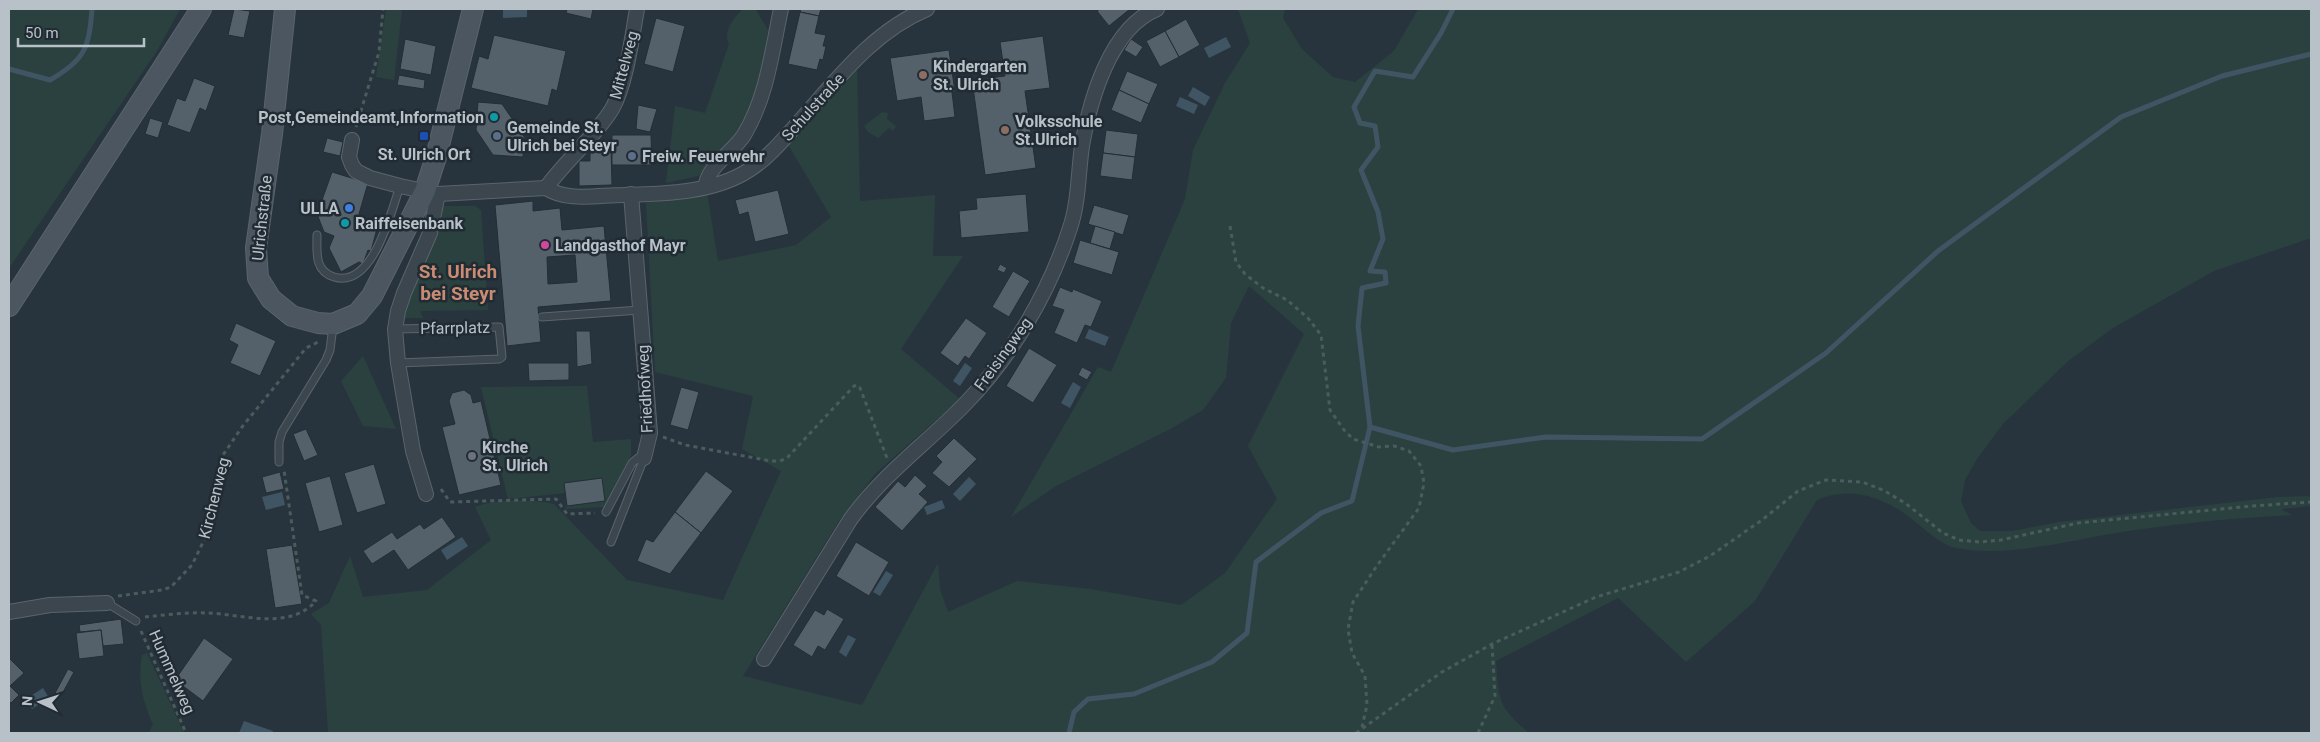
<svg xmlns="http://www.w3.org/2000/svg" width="2320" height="742" viewBox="0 0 2320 742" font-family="Roboto,sans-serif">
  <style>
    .green { fill: #2b413f }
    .water { fill: #405564 }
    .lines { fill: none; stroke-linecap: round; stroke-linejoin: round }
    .stream { stroke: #405564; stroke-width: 5 }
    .building { fill: #54616a; stroke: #232d35; fill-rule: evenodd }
    .lane-casing { stroke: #5a646b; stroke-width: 9 }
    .street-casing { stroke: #5a646b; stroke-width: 16 }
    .secondary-casing { stroke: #5a646b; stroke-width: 22 }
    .path { stroke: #4a5c5c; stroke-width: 3; stroke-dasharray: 4 4; stroke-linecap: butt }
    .lane { stroke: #3c464e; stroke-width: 7 }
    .street { stroke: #3c464e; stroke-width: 14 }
    .secondary { stroke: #4b5660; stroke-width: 20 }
    .education-dot { fill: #8d6e63; stroke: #212b33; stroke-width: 2 }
    .culture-dot { fill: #0f9aa8; stroke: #212b33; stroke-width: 2 }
    .transit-dot { fill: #1a4fb4; stroke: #212b33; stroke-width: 2 }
    .service-dot { fill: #5c6f8a; stroke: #212b33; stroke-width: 2 }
    .shop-dot { fill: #3f7fe0; stroke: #212b33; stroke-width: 2 }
    .hotel-dot { fill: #d1479c; stroke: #212b33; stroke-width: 2 }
    .worship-dot { fill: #6b7280; stroke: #212b33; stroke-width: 2 }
    .labels { text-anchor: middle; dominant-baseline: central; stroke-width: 5; stroke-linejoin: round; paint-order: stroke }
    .street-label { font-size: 16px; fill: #b9c1c8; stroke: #212b33 }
    .poi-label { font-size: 16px; font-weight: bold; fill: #b9c1c8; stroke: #212b33; text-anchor: start }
    .quarter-label { font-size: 19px; font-weight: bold; fill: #c98c73; stroke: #212b33 }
  </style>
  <rect width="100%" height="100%" fill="#28343d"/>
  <g class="green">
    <polygon points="9,9 180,9 157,51 9,268"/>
    <polygon points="386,9 402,9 394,80 376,77"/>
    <path d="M1238 9H1285L1283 18 1302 49 1333 77 1355 82 1394 51 1418 9H2311V238L2214 271 2113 328 2067 362 2003 424 1977 459 1965 480 1961 501 1971 523 1980 531H2012L2059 522 2278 497 2311 496V506L2281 509 2292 515C2235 518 2178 523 2122 532 2070 540 2008 558 1956 548 1942 545 1929 533 1918 524 1890 500 1854 484 1817 500L1755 601 1686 662 1618 598 1496 661C1499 702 1498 706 1529 733H328L321 625 311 614 329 603 350 556 363 597 427 590 491 540 475 507C494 499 534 499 554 504L627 580 723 600 781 471 742 449 753 396 655 372 646 203 707 192 718 261 796 245 831 217 787 143 857 65 860 201 935 195 933 256H963L901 349 960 399 876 473 839 521 743 676 862 705 938 563 940 589 948 612 1017 581 1091 589 1181 605 1225 573 1277 499 1248 446 1304 334 1249 286 1231 323 1226 378 1203 410 1172 428 1056 486 1011 517 1098 367 1111 372 1185 199 1193 150 1225 83 1250 43Z"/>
    <path d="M742 10H756L768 30 763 65 752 113 738 136 707 170 698 176 666 183 675 106 705 113 729 44C723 32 733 18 742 10Z"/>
    <polygon points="882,112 888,113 887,119 896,126 893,131 889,128 878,138 868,132 864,126"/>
    <polygon points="443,206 475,206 481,210 488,310 420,311 423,318 403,318 403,314"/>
    <polygon points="363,356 396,429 363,426 341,381"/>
    <polygon points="587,386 593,442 631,439 631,455 606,507 566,509 565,493 508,499 481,387"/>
    <path d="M147 653 184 733H149L153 724C143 703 137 678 142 655Z"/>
  </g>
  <g class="water">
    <polygon points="503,9 527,9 527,17 503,18"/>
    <polygon points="1226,37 1231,47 1209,58 1204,48"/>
    <polygon points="1193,87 1210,97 1205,106 1188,96"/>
    <polygon points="1180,97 1198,105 1194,114 1176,106"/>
    <polygon points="1089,329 1109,337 1105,346 1085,338"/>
    <polygon points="965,363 972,368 960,386 953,381"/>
    <polygon points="1073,382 1081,387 1070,408 1061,403"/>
    <polygon points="969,477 976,484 960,501 953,494"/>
    <polygon points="282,492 285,505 266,510 262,497"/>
    <polygon points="942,500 945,508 927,515 924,507"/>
    <polygon points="462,537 468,546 447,560 441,550"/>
    <polygon points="886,571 893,575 880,596 873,592"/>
    <polygon points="848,635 856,639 846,657 839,652"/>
    <polygon points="43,688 49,698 32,709 26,699"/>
    <polygon points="244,721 273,731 272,733 239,733"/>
  </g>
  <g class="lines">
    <g class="stream">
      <path d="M9 69 50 80C85 60 89 48 92 9"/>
      <polyline points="1370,427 1453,450 1546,437 1702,439 1826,353 1938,251 2121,117 2222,76 2311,54"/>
      <polyline points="1069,733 1074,712 1088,699 1134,694 1212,662 1247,633 1256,562 1321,513 1352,501 1370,427 1358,326 1362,288 1386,283 1385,272 1370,271 1383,239 1378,212 1361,170 1378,147 1375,126 1360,123 1354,107 1375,71 1413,77 1441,33 1453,9"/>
    </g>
  </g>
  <g class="building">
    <polygon points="234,9 250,11 244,38 228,35"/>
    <polygon points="567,9 593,9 591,19 566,13"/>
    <polygon points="801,9 821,9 819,16 800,12"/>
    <polygon points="1100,9 1130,9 1109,26 1097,11"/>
    <polygon points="800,12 819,16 815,33 826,35 823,46 826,46 823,60 820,59 817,70 788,64"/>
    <polygon points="656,18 685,26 673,72 644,64"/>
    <polygon points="1186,19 1200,45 1179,57 1165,31"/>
    <polygon points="1165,31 1179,57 1160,67 1146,41"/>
    <polygon points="494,35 566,51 557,91 552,89 548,106 471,88 479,56 488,59"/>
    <polygon points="1043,36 1050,88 1025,91 1036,168 985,175 972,80 1005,76 1000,42"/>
    <polygon points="405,39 436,46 431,75 400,69"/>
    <polygon points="1131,39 1143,47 1136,57 1124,50"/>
    <polygon points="949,50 955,92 952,92 955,117 924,121 921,97 897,101 890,58"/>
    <polygon points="1127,71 1158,84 1149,104 1119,90"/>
    <polygon points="399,75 425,80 424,89 397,85"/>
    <polygon points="194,78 215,86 206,111 200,108 190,133 167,125 177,98 185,101"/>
    <polygon points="1119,90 1149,104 1141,123 1111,110"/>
    <polygon points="478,102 502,104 524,136 523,157 493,155 476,130"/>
    <polygon points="638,105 657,109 650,132 636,129"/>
    <polygon points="150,118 163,122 158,138 145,134"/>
    <polygon points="1106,130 1138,134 1135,157 1103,153"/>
    <polygon points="612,135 651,135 652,165 612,165"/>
    <polygon points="327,138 343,142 340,156 323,152"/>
    <polygon points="594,148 611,148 612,185 579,186 579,161 590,161 590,153 593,153"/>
    <polygon points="1103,153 1135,157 1132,180 1100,176"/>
    <polygon points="332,172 368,183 359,214 362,220 378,225 371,251 368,250 363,264 359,262 341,272 329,248 334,236 324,232 317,214"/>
    <polygon points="778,190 789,234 755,242 748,212 739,215 735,200"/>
    <polygon points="1026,194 1029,232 961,238 959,211 977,209 976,198"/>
    <path d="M533 201V211L560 208 562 230 604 226 611 301 538 307 541 342 507 346 495 205ZM575 255 577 282 548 284 547 257Z"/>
    <polygon points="1094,205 1129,215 1123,235 1088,224"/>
    <polygon points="1095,226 1115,232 1110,249 1090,243"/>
    <polygon points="1080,240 1119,252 1112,275 1073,263"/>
    <polygon points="1000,264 1007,268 1004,273 997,270"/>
    <polygon points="1013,271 1030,281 1009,317 992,307"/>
    <polygon points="1060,287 1072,292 1073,289 1102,301 1091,327 1085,325 1077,343 1054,333 1064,310 1052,306"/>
    <polygon points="966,318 987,333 969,359 965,356 958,366 940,353"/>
    <polygon points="236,323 276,341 260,376 230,363 238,345 229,340"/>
    <polygon points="576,331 590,331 592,364 577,367"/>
    <polygon points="1029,348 1057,365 1033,403 1006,386"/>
    <polygon points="528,363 569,363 569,380 529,381"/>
    <polygon points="1082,367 1092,372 1087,380 1078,375"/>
    <polygon points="681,387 699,392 688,430 670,425"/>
    <polygon points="464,390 471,395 473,403 481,401 501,485 459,495 442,427 455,424 449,401 452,393"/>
    <polygon points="306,429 318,455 304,461 293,434"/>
    <polygon points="954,438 977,459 949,487 932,473 942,462 936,456"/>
    <polygon points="374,464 386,504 357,513 344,473"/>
    <polygon points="706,471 733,491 701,533 675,512"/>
    <polygon points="280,472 284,489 266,493 262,477"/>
    <polygon points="915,475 927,486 919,494 928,502 902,531 875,507 898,481 905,487"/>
    <polygon points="330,476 343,525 319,532 305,483"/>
    <polygon points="602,478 605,501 567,506 564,483"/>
    <polygon points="675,512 701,533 670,574 637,561 646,539 653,542"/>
    <polygon points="442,517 456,537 408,570 394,550 372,564 363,551 392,532 397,539 420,524 424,529"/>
    <polygon points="856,542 889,562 869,596 836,576"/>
    <polygon points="292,545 302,604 275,608 266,549"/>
    <polygon points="827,609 844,619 825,650 818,646 812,657 793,645 815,610 824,615"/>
    <polygon points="121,619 124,644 103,646 101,630 80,632 79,625"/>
    <polygon points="101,630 104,656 79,659 76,633"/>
    <polygon points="204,638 233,659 203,701 175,680"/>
    <polygon points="9,658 24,673 10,686 19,695 11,703 9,701"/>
    <polygon points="68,669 74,672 61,696 55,693"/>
  </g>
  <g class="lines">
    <g class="lane-casing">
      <g id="lane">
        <path d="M317 235C317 252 314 271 334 277 373 289 391 212 400 186"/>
        <polyline points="542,317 640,310"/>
        <polyline points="395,329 499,327 502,357 499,359 398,363"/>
        <polyline points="279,462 279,442 282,432 326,360 330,350 333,326"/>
        <polyline points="606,512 632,463 638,458 644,458 611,542"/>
        <polyline points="107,603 136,621"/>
      </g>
    </g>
    <g class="street-casing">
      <g id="street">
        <path d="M352 140 349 157 352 165 356 171 370 178 400 186 438 194 546 188C567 202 599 195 623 195 664 194 714 193 749 170 768 158 783 140 798 123 836 81 873 31 927 9"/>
        <path d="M706 186C706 168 734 151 744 135 767 97 772 51 781 9"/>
        <path d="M546 188C566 160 594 138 612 109 626 85 632 37 637 9"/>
        <polyline points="631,194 650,433 644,458"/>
        <polyline points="426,494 413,451 398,363 395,329 398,311 404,293 430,233 438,194"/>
        <polyline points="9,612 50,605 107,603"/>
        <path d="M764 659 850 520C882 475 926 444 964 405 1012 356 1049 293 1070 228 1079 201 1078 174 1082 146 1090 100 1110 28 1157 9"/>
      </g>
    </g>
    <g class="secondary-casing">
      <g id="secondary">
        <polyline points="285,9 272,134 256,248 258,278 271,299 292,316 318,323 333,324 357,314 372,296 425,191 436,157 473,9"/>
        <polyline points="9,306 201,9"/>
      </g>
    </g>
    <g class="path">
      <polyline points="356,127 379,52 383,9"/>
      <polyline points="1230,226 1236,262 1245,274 1263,288 1287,300 1308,318 1321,335 1330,410 1344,430 1353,439 1379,447 1394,446 1409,451 1421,466 1424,483 1419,508 1376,567 1353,602 1348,629 1352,653 1365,676 1367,705 1362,727"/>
      <polyline points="663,437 685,445 771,461 780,461 787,458 854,386 857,385 860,388 887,458"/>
      <polyline points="441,489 450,502 556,499 567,514 595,513"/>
      <polyline points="118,596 162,590 171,587 192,565 207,534 221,458 242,427 306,348 318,342"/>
      <path d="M145 617C165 615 187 612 207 613 242 614 289 631 316 601L302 595 284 470"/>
      <polyline points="141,631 186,733"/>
      <polyline points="1356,733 1442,672 1492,644 1596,597 1679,572 1710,556 1762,520 1798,491 1826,480 1862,482 1883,490 1905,503 1943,533 1959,540 1979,542 2001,540 2078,523 2252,506 2311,502"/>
      <polyline points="1478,733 1495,696 1492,644"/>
    </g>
    <use href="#lane" class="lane"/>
    <use href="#street" class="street"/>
    <use href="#secondary" class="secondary"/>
  </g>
  <g class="education-dot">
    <circle cx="923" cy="75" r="5"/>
    <circle cx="1005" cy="130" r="5"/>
  </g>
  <g class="culture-dot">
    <circle cx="494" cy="117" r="5"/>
    <circle cx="345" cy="223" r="5"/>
  </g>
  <rect class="transit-dot" x="419" y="131" width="10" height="10" rx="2.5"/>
  <g class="service-dot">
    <circle cx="497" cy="136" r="5"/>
    <circle cx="632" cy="156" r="5"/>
  </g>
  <circle class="shop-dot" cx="349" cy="208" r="5"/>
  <circle class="hotel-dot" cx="545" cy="245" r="5"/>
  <circle class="worship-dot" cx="472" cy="456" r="5"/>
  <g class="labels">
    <g class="street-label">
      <text transform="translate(624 65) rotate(-75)">Mittelweg</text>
      <text transform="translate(813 107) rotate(-48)">Schulstraße</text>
      <text transform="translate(262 218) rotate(-84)">Ulrichstraße</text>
      <text transform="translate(455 328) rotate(-1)">Pfarrplatz</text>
      <text transform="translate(1003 354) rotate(-54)">Freisingweg</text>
      <text transform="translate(645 389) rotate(-93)">Friedhofweg</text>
      <text transform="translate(214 498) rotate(-76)">Kirchenweg</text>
      <text transform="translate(172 672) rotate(66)">Hummelweg</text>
    </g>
    <g class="poi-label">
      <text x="933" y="66">Kindergarten<tspan x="933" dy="18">St. Ulrich</tspan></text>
      <text x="484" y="117" text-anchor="end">Post,Gemeindeamt,Information</text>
      <text x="1015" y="121">Volksschule<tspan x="1015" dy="18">St.Ulrich</tspan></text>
      <text x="507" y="127">Gemeinde St.<tspan x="507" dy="18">Ulrich bei Steyr</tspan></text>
      <text x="424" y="154" text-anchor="middle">St. Ulrich Ort</text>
      <text x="642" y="156">Freiw. Feuerwehr</text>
      <text x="339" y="208" text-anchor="end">ULLA</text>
      <text x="355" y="223">Raiffeisenbank</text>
      <text x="555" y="245">Landgasthof Mayr</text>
      <text x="482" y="447">Kirche<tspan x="482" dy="18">St. Ulrich</tspan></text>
    </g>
    <g class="quarter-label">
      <text x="458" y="271">St. Ulrich<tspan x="458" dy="22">bei Steyr</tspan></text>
    </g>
  </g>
  <rect width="2320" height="742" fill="none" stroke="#b9c1c8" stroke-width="20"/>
  <g transform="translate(40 702) rotate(274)" stroke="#212b33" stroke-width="4" paint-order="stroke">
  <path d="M0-4L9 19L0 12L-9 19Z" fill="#b9c1c8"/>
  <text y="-8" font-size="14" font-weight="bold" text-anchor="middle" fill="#b9c1c8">N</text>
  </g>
  <path d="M18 38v8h126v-8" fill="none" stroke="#b9c1c8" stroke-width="2.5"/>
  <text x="25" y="38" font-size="15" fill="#b9c1c8" stroke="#212b33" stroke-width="4" paint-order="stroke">50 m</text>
</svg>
